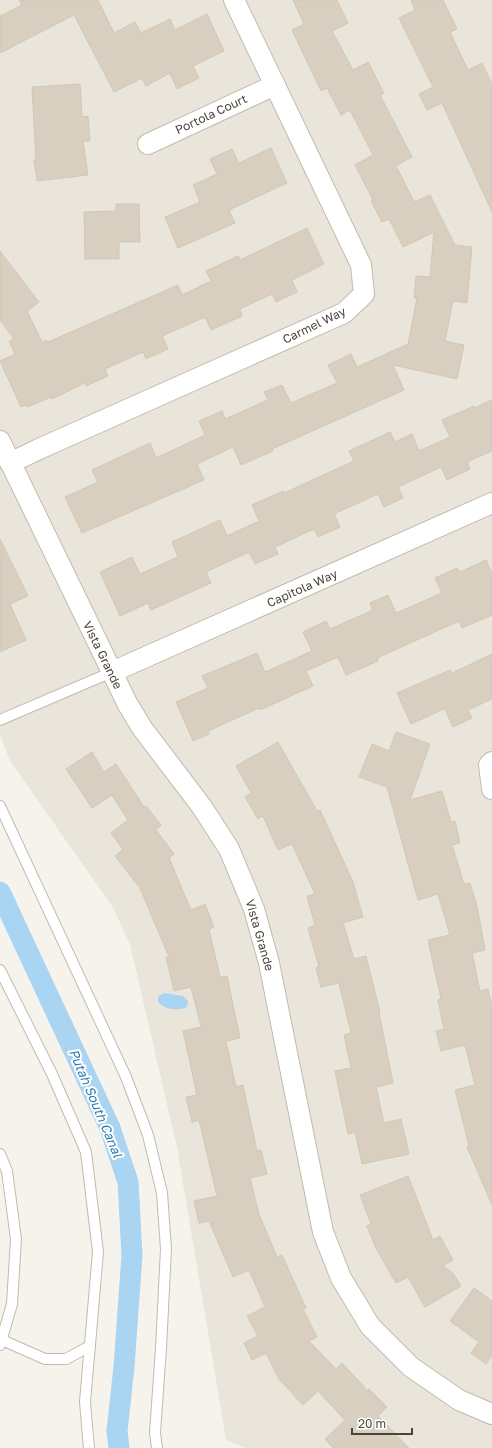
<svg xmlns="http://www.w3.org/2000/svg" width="492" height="1448" viewBox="0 0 492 1448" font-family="'Golos Text',sans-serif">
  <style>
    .residential { fill: #eae5da }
    .water { fill: #a9d4f2 }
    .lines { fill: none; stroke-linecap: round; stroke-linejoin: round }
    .canal { stroke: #a9d4f2; stroke-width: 21 }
    .building { fill: #d8cfc1; stroke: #d3c7b4 }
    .service-casing { stroke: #c2bbae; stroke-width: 12 }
    .minor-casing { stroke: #c2bbae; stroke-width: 22 }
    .service { stroke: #fff; stroke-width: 10 }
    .minor { stroke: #fff; stroke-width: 20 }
    .labels { text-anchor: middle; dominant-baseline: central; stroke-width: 4; stroke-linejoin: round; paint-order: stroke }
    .street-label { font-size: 12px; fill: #4b4439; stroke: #fff }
    .water-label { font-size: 13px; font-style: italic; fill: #2e7ab2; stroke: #fff }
  </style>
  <rect width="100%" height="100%" fill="#f6f3ec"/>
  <polygon class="residential" points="0,0 492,0 492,1448 245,1448 226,1440 177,1148 130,944 112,906 10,761 0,735"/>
  <path class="water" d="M165 993 183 996 188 1001 187 1007C178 1011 165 1010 158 1002V996Z"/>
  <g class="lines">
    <polyline class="canal" points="0,892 110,1128 128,1182 132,1255 124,1367 117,1431 119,1448"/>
  </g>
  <g class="building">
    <polygon points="19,0 98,0 114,33 135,22 141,33 170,19 175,30 207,14 224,51 193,66 199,78 177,89 170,73 146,86 142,78 114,92 74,15 0,53 0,16 22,5"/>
    <polygon points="293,0 337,0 348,23 332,31 353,70 368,62 384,93 380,95 412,157 396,166 414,202 430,195 455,245 472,247 467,303 453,301 445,341 464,345 457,379 393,365 404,390 272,449 273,451 241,465 233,447 197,464 204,480 82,533 65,497 98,482 92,470 150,443 156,458 205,435 199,421 222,411 225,419 268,400 264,392 282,385 291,403 337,383 328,365 351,354 357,367 408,344 417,298 414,298 416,276 430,277 434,232 403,247 389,219 382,222 371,201 373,200 355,165 373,155 350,110 341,115 327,88 321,91 292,30 304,24"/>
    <polygon points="411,0 443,0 457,29 450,32 468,70 482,63 492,84 492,212 442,103 427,110 419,94 433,87 399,18 415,10"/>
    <polygon points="80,84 82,117 88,116 90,141 83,141 88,175 37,181 34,160 36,159 32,87"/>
    <polygon points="271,148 287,183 229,210 235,223 178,248 165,217 200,202 193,185 217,174 210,159 232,149 239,163"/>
    <polygon points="116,204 139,204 140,242 119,242 119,259 85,259 84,212 116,211"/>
    <polygon points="307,228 324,264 292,280 297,292 276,302 272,294 240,309 242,316 211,330 205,317 162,336 168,349 146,359 143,352 105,369 108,376 86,386 85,383 52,399 51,397 28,407 26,405 21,407 0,361 15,354 9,341 14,339 0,320 0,251 39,302 27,311 42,342 46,340 48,342 178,285 182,295 211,281 206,271 238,256 240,260"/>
    <polygon points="492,400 492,451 467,462 470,469 447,480 441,467 398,487 403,498 384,507 378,494 334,514 340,527 318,537 314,529 275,547 278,554 255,564 249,552 206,572 211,583 151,610 148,603 120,616 100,572 132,557 140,574 178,557 172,542 220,520 227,536 259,521 252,505 283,491 284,493 354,461 349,451 390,432 395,442 412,434 419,451 450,437 442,420 474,406 474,408"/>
    <polygon points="0,539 28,596 10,604 26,640 0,652"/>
    <polygon points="486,560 492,573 492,615 462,628 459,621 377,658 378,661 346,675 338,657 306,671 313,686 260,710 259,708 208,731 209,734 193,741 176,702 208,688 202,676 257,653 265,672 312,651 303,632 326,621 330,629 373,610 370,603 388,595 396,613 442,593 435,578 457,568 460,572"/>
    <polygon points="492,654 492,699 468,710 472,718 453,727 444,707 444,709 411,724 397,693 450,670 452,673"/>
    <polygon points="396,732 430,744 410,800 442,791 451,822 455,821 460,843 452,845 464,884 470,883 477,906 485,950 472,953 480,991 488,989 492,1005 492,1205 467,1147 469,1146 455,1090 475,1085 465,1045 441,1051 436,1031 444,1029 438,1000 441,999 428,940 450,935 438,894 418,900 387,787 359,777 372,744 389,751"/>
    <polygon points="278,742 317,811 320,810 353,882 363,917 343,923 354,959 366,956 380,1012 379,1013 393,1083 376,1087 384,1123 401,1119 409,1154 362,1164 355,1132 348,1134 335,1071 351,1068 344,1035 351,1033 339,983 321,987 316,968 319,967 308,928 315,925 307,896 315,894 292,844 278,850 263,816 258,819 245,797 251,793 236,766"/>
    <polygon points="92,752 104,772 116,764 144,807 146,806 161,825 156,830 174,854 169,858 191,910 205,904 214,927 209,929 220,977 227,976 240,1038 226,1041 236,1087 243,1085 257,1151 261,1150 267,1174 250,1178 259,1214 277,1257 282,1255 306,1308 303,1309 317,1337 309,1341 336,1369 342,1363 368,1391 369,1389 387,1407 378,1416 409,1448 333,1448 325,1439 345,1420 318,1391 303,1405 279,1379 266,1353 252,1360 244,1343 258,1336 247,1316 265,1307 249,1270 233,1277 209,1221 199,1223 194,1201 217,1196 199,1120 192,1122 186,1097 197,1095 183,1031 201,1027 191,987 174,991 166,957 169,957 140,888 115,856 123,849 111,833 128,820 112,795 92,808 66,769"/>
    <polygon points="408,1176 433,1240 440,1236 453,1260 443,1266 453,1273 461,1286 425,1307 408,1277 396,1283 376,1248 367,1226 371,1224 360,1195"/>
    <polygon points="474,1288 492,1301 492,1355 486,1364 471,1353 479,1342 450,1321"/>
  </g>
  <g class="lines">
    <g class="service-casing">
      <g id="service">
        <polyline points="0,720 112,672"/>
        <polyline points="0,806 126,1077 148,1135 162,1193 166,1249 161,1348 155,1433 157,1448"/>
        <polyline points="0,970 52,1074 86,1152 98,1252 85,1402 89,1448"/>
        <polyline points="0,1154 7,1171 16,1239 12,1304 0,1345"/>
        <polyline points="2,1340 45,1359 66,1359 90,1346"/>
      </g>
    </g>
    <g class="minor-casing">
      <g id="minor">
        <polyline points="148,144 275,85"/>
        <polyline points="0,441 127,703 142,728 202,807 229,849 254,909 269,963 323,1232 341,1278 370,1326 411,1367 459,1400 492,1414"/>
        <polyline points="10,463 39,449 344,313 364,294 361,265 234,0"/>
        <polyline points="112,672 492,503"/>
        <polyline points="492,762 489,765 492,789"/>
      </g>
    </g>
    <use href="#service" class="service"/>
    <use href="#minor" class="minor"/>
  </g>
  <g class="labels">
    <g class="street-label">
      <text transform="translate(211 114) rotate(-25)">Portola Court</text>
      <text transform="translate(314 325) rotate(-26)">Carmel Way</text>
      <text transform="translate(302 588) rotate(-24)">Capitola Way</text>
      <text transform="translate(103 655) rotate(64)">Vista Grande</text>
      <text transform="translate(260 935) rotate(74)">Vista Grande</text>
    </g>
    <g class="water-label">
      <text transform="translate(96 1103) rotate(67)">Putah South Canal</text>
    </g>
  </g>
  <path d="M352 1428v6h60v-6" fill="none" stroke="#4b4439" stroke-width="2"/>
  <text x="358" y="1428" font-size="12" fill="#4b4439" stroke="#ffffff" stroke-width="3" paint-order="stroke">20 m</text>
</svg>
